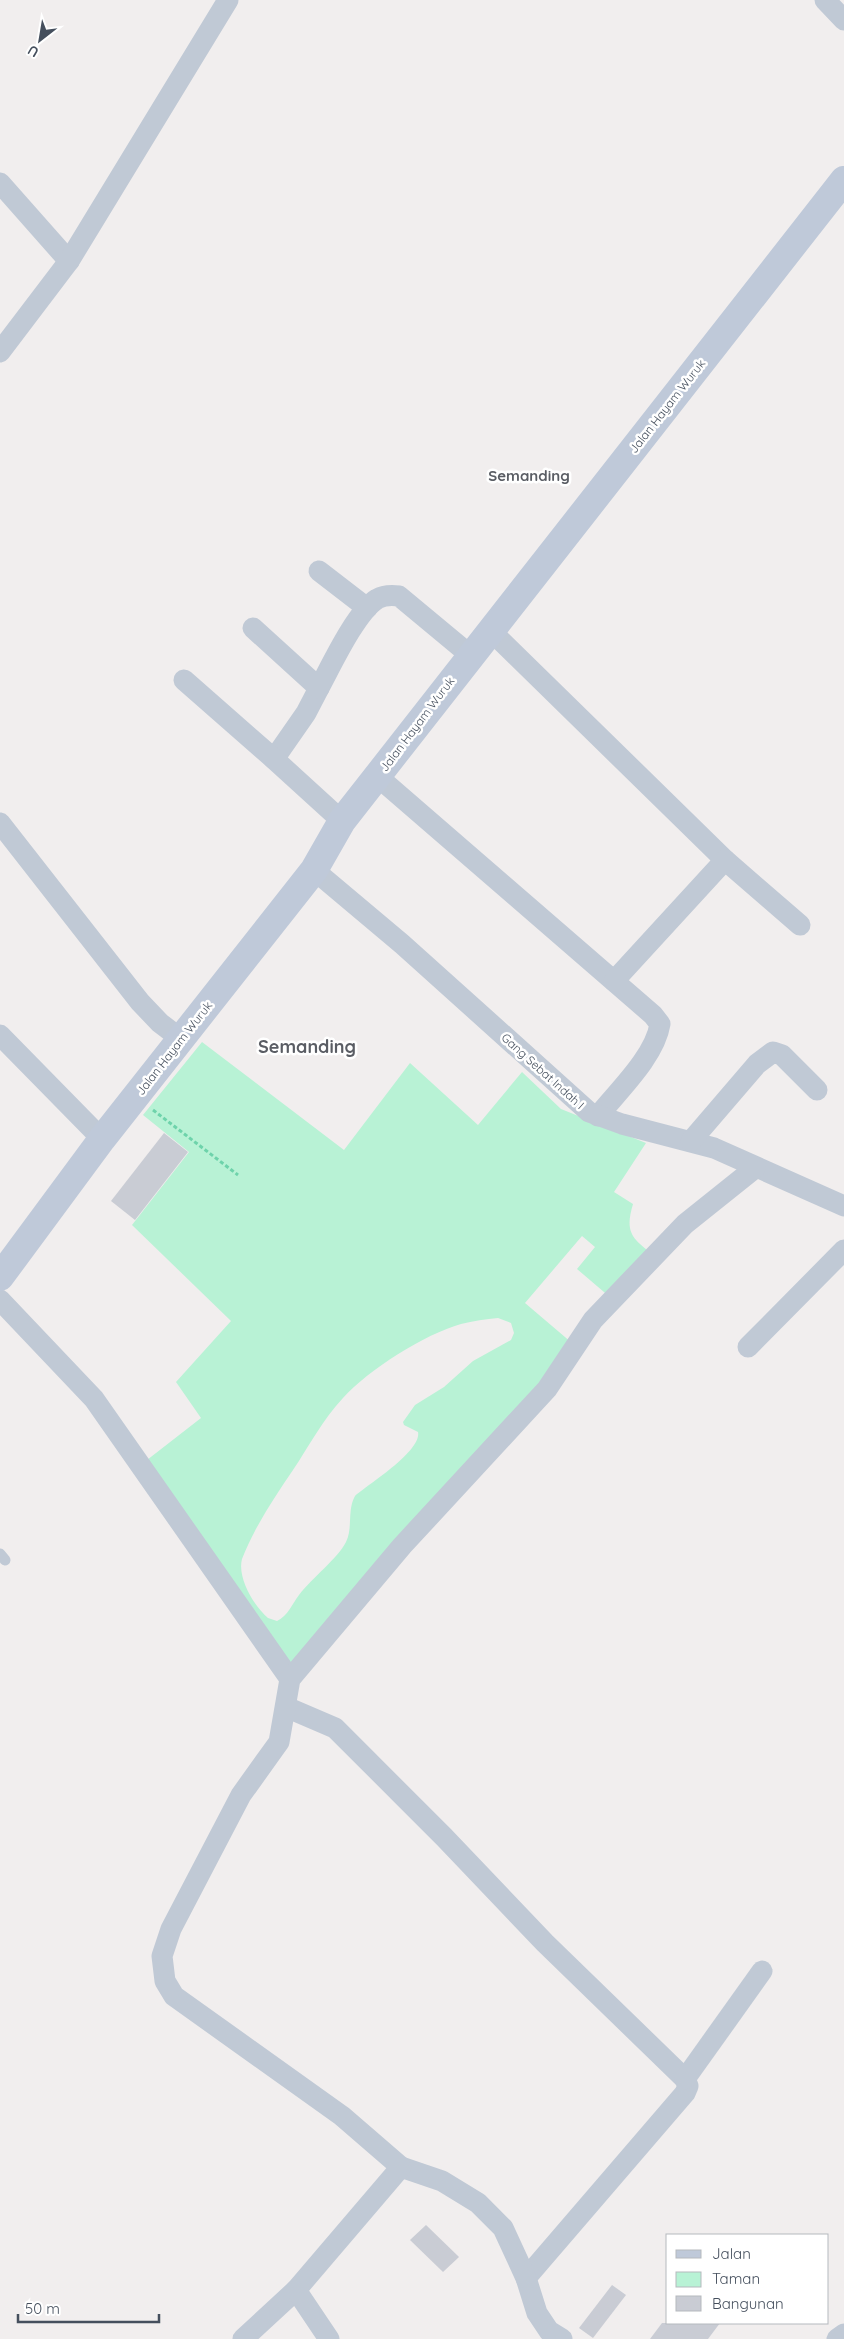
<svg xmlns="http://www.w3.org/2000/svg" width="844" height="2339" viewBox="0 0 844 2339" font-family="Quicksand,sans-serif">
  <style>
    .green { fill: #b8f2d5; fill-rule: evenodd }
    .building { fill: #c9ccd4 }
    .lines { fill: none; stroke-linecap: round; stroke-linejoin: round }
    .path { stroke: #6ed3ab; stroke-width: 3; stroke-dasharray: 4 2.5; stroke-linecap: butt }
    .lane { stroke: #c0c9d5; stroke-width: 11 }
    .street { stroke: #c0c9d5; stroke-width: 21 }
    .secondary { stroke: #bfc9d9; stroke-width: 28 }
    .labels { text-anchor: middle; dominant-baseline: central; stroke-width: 5; stroke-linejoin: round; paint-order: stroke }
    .street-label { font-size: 12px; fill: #454f5d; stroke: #fff }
    .quarter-label { font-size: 15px; font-weight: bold; fill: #5a5d64; stroke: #fff }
    .district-label { font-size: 18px; font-weight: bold; fill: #5a5d64; stroke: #fff }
  </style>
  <rect width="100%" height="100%" fill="#f1eeee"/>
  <path class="green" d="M202 1042 344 1150 410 1063 478 1125 522 1072 561 1109 646 1143 614 1192 633 1204C624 1234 633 1239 656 1257L611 1298 577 1269 595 1247 582 1236 525 1303 572 1343 544 1389 293 1668 147 1460 201 1418 176 1382 231 1321 132 1225 189 1152 143 1115ZM498 1318 511 1323 514 1333 511 1340 473 1361 444 1387 415 1405 403 1422 404 1425 418 1432C422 1451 369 1484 355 1496 347 1510 353 1528 346 1542 338 1558 312 1578 299 1595 292 1604 288 1616 277 1621L268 1618C254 1606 237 1578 242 1559 254 1528 274 1498 293 1470 309 1446 323 1419 343 1398 368 1370 425 1334 461 1324 473 1321 486 1319 498 1318Z"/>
  <g class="building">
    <polygon points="164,1133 188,1152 135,1220 111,1201"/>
    <polygon points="426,2225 459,2257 443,2272 410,2240"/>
    <polygon points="612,2285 626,2295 593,2338 579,2328"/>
    <polygon points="662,2323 720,2323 708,2339 650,2339"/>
  </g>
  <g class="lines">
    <polyline class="path" points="153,1110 238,1175"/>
    <polyline class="lane" points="0,1554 5,1560"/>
    <g class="street">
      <polyline points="825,0 844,20"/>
      <polyline points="0,183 69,261"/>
      <polyline points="0,352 69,261 228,0"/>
      <polyline points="319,571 367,608"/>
      <polyline points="253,628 319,688 306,713 274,759"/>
      <polyline points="490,630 725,860 800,925"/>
      <polyline points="184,680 274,759 342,821"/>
      <path d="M319 688C331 666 356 612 377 599 384 595 391 595 399 596L470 655"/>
      <path d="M377 776 653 1015 660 1024C655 1056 619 1090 598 1116"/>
      <polyline points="0,823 140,1002 160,1023 181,1039"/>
      <polyline points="314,870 402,944 589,1112 622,1124 714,1148 844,1206"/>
      <polyline points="614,981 725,860"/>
      <polyline points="0,1035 102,1139"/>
      <polyline points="691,1141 757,1064 773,1052 782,1055 817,1090"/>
      <polyline points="0,1300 94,1399 290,1679"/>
      <polyline points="748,1347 844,1250"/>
      <polyline points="286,1707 335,1728 444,1837 545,1943 685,2079 688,2086 685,2093 526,2278"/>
      <polyline points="685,2079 762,1971"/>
      <polyline points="401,2167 442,2181 478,2203 503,2228 526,2278 537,2313 549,2331 562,2339"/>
      <polyline points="243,2339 296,2290"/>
      <polyline points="329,2339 296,2290 401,2167 342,2116 174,1996 165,1981 162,1956 171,1929 241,1795 279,1742 290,1679 402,1546 547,1389 593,1320 685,1224 755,1168"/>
      <polyline points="837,2339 844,2334"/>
    </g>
    <polyline class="secondary" points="0,1277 102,1139 314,870 342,821 844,180"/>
  </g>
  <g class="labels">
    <g class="street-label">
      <text transform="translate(667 406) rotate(-52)">Jalan Hayam Wuruk</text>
      <text transform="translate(417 724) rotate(-53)">Jalan Hayam Wuruk</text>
      <text transform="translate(174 1048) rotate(-52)">Jalan Hayam Wuruk</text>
      <text transform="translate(543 1071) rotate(42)">Gang Sebat Indah I</text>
    </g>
    <g class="quarter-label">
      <text x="529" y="475">Semanding</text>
    </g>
    <g class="district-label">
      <text x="307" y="1046">Semanding</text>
    </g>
  </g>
  <rect x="666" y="2234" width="162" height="90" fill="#ffffff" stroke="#b5b9be"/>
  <rect x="676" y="2250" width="25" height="8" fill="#bfc9d9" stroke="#b5b9be"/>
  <text x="712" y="2259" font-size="15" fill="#454f5d">Jalan</text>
  <rect x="676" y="2272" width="25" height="15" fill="#b8f2d5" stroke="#b5b9be"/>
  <text x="712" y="2284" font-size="15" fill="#454f5d">Taman</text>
  <rect x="676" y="2296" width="25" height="15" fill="#c9ccd4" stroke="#b5b9be"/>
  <text x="712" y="2309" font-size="15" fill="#454f5d">Bangunan</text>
  <g transform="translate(40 40) rotate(211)" stroke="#ffffff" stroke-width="4" paint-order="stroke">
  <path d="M0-4L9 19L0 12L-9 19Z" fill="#454f5d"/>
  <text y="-8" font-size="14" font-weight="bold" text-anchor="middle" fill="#454f5d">U</text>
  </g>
  <path d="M18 2314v8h141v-8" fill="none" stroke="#454f5d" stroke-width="2.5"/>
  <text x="25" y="2314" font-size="15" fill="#454f5d" stroke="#ffffff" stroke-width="4" paint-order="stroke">50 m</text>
</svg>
